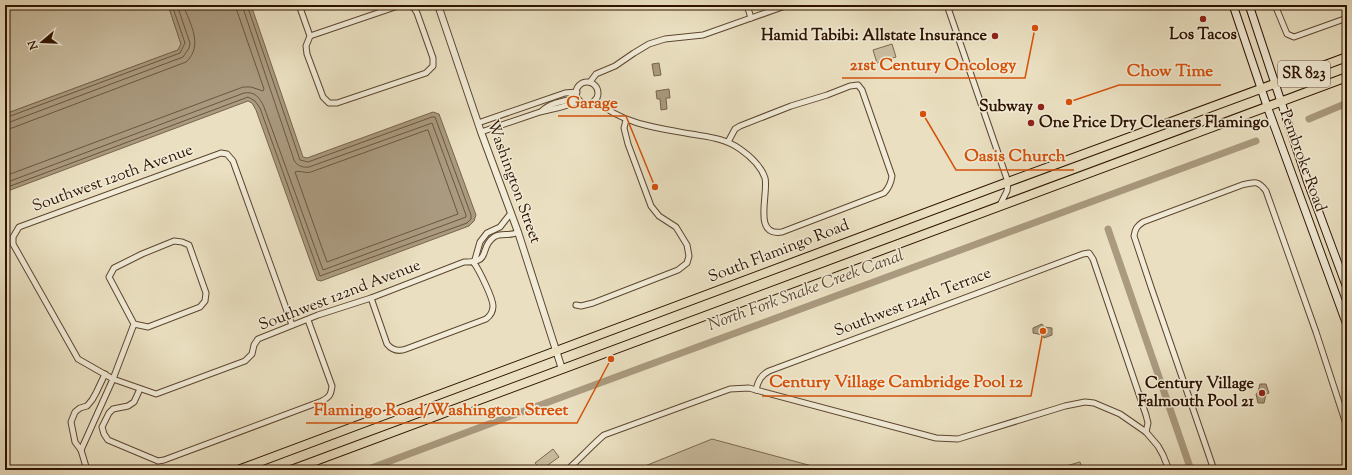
<svg xmlns="http://www.w3.org/2000/svg" width="1352" height="475" viewBox="0 0 1352 475" font-family="'Sorts Mill Goudy',serif">
  <style>
    .green { fill: #cabda0; stroke: #7c6850 }
    .water { fill: #aa9a7f; stroke: #78644c }
    .lines { fill: none; stroke-linecap: round; stroke-linejoin: round }
    .shore { stroke: #6c5640; stroke-width: 1 }
    .canal { stroke: #aa9a7f; stroke-width: 7 }
    .minor-casing { stroke: #5d4630; stroke-width: 7 }
    .tertiary-casing { stroke: #5d4630; stroke-width: 8 }
    .secondary-casing { stroke: #2e1300; stroke-width: 9 }
    .trunk-casing { stroke: #2e1300; stroke-width: 10 }
    .minor { stroke: #f1ebd7; stroke-width: 5 }
    .tertiary { stroke: #f1ebd7; stroke-width: 6 }
    .secondary { stroke: #f1ebd7; stroke-width: 7 }
    .trunk { stroke: #eae0c1; stroke-width: 8 }
    .poi-dot { fill: #8f2418; stroke: #f1ebd7; stroke-width: 1.5 }
    .labels { text-anchor: middle; dominant-baseline: central; stroke-width: 3; stroke-linejoin: round; paint-order: stroke }
    .shield { fill: #f1ebd7; stroke: #685440; stroke-width: 1 }
    .shield-label { font-size: 15px; font-weight: bold; fill: #2e1300 }
    .poi-label { font-size: 16px; font-weight: bold; fill: #2e1300; stroke: #f1ebd7; text-anchor: end }
    .street-label { font-size: 16px; fill: #2e1300; stroke: #f1ebd7 }
    .water-label { font-size: 17px; font-style: italic; fill: #604933; stroke: #f1ebd7 }
    .leader { fill: none; stroke: #d5520b; stroke-width: 1.5 }
    .callout-dot { fill: #d5520b; stroke: #f1ebd7; stroke-width: 1.5 }
    .callout-label { font-size: 17px; text-anchor: middle; font-weight: bold; fill: #d5520b; stroke: #f1ebd7; stroke-width: 3; stroke-linejoin: round; paint-order: stroke }
  </style>
  <rect width="100%" height="100%" fill="#eae0c1"/>
  <filter id="stains"><feTurbulence type="fractalNoise" baseFrequency=".005" numOctaves="4"/><feColorMatrix values="0 0 0 0 .2 0 0 0 0 .09 0 0 0 0 .02 0 0 0 .5 -.17"/></filter>
  <radialGradient id="worn" r=".72"><stop offset=".6" stop-color="#630" stop-opacity="0"/><stop offset="1" stop-color="#630" stop-opacity=".3"/></radialGradient>
  <g class="green">
    <polygon points="5,5 168,5 181,44 178,50 5,114"/>
    <polygon points="892,44 896,57 877,63 873,50"/>
    <polygon points="712,439 827,470 635,470"/>
    <polygon points="553,449 559,457 541,470 535,463"/>
    <polygon points="1080,462 1083,470 1052,470"/>
  </g>
  <g class="water">
    <polygon points="168,5 251,5 303,157 307,158 433,112 439,114 476,215 474,221 469,226 321,281 317,280 256,110 252,103 248,101 5,192 5,114 178,50 181,44"/>
    <polygon points="659,63 661,75 654,76 652,64"/>
    <polygon points="669,89 670,98 666,98 667,109 661,110 660,99 657,99 656,91"/>
    <polygon points="1042,324 1044,327 1052,328 1052,335 1044,338 1043,335 1033,333 1033,328"/>
    <polygon points="1260,384 1266,384 1269,393 1266,394 1264,403 1258,403 1256,394 1258,392"/>
  </g>
  <g class="lines">
    <g class="shore">
      <polyline points="5,118 180,53 185,43 172,5"/>
      <polyline points="5,123 10,122 183,57 189,48 190,43 177,5"/>
      <path d="M5 129 12 128 186 62C204 46 190 23 183 5"/>
      <path d="M428 130 458 214 327 262 295 172C300 170 306 174 311 172Z"/>
      <polyline points="5,176 243,87 251,87 263,91 264,89 237,11 236,5"/>
      <path d="M5 183 244 93C255 91 260 98 264 107L323 270 466 217V215L432 123 309 167C303 168 297 166 294 160L242 5"/>
      <polyline points="5,188 248,97 255,101 260,108 320,276 467,223 471,219 471,215 435,117 432,117 308,162 300,160 247,5"/>
    </g>
    <g class="canal">
      <polyline points="1309,119 1347,103"/>
      <polyline points="1108,229 1191,470"/>
      <polyline points="366,470 570,394 1256,141"/>
    </g>
    <g class="minor-casing">
      <g id="minor">
        <polyline points="299,5 310,36 306,46 307,54 323,97 329,103 337,103 426,73 433,66 433,58 417,13 414,8 407,5"/>
        <polyline points="747,5 751,18"/>
        <polyline points="947,5 1008,182 1007,191 999,207"/>
        <polyline points="1275,5 1287,34 1294,37 1347,18"/>
        <polyline points="310,36 401,5"/>
        <polyline points="590,82 596,74 615,66 634,53 649,44 665,39 703,35 788,5"/>
        <circle cx="587" cy="93" r="11"/>
        <path d="M595 100C622 124 657 128 691 134 708 137 725 138 740 149 750 156 761 166 765 178 769 193 752 237 782 232L884 193C889 188 891 183 892 176L862 90 858 85 850 86 827 95 791 106 740 126 735 129 728 142"/>
        <path d="M542 111C550 103 563 101 573 99L576 102"/>
        <polyline points="478,123 565,93 577,92"/>
        <path d="M481 132 540 112C552 109 569 107 579 100"/>
        <polyline points="474,263 480,242 487,233 500,227 511,213"/>
        <path d="M371 298 387 344C392 350 398 352 406 349L486 319C490 316 493 312 493 306 493 298 479 270 474 263"/>
        <polyline points="576,305 581,306 593,303 678,270 687,263 689,256 687,245 676,227 659,216 651,206 628,144 624,128 626,120"/>
        <path d="M292 325 233 161 227 154 221 153 19 227 13 237V244L78 359 113 379 156 394 245 361 252 354 254 345 258 339 318 315 371 298 464 262C493 263 478 248 494 237 501 232 510 237 518 232"/>
        <path d="M140 389 134 402 128 406 113 409 109 413 102 427 104 434 108 440 158 461 164 460 322 401C330 397 331 394 332 386L308 320"/>
        <path d="M756 390C758 381 761 375 769 371L1083 254 1089 253 1093 259 1146 415 1148 423 1146 432"/>
        <polyline points="81,450 113,379 134,324 148,327 200,307 205,301 206,293 189,245 182,242 174,241 142,254 114,268 109,277 134,324"/>
        <polyline points="87,470 81,450 75,442 71,422 75,412 80,408 87,406 92,400 96,393 105,374"/>
        <polyline points="504,470 512,469 514,470"/>
        <path d="M567 470C580 459 591 446 604 435L730 389 749 388 756 390 936 438 958 439 1065 406 1085 402 1094 403 1120 414 1146 432 1158 446 1163 455 1169 470"/>
        <path d="M1214 470 1151 287 1134 236C1135 229 1137 226 1143 222L1242 185C1254 182 1258 180 1266 191L1316 332 1347 427"/>
      </g>
    </g>
    <g class="tertiary-casing">
      <polyline id="tertiary" points="438,5 481,132 518,232 562,369"/>
    </g>
    <g class="secondary-casing">
      <g id="secondary">
        <polyline points="1233,5 1267,106 1347,325"/>
        <polyline points="1249,5 1308,183 1347,288"/>
      </g>
    </g>
    <g class="trunk-casing">
      <g id="trunk">
        <polyline points="238,470 1008,182 1347,57"/>
        <polyline points="291,470 1347,77"/>
      </g>
    </g>
    <use href="#minor" class="minor"/>
    <use href="#tertiary" class="tertiary"/>
    <use href="#secondary" class="secondary"/>
    <use href="#trunk" class="trunk"/>
  </g>
  <g class="poi-dot">
    <circle cx="1203" cy="19" r="4"/>
    <circle cx="995" cy="36" r="4"/>
    <circle cx="1041" cy="107" r="4"/>
    <circle cx="1031" cy="123" r="4"/>
    <circle cx="1262" cy="393" r="4"/>
  </g>
  <g class="labels">
    <rect class="shield" x="1278" y="61" width="52" height="26" rx="3"/>
    <g class="shield-label">
      <text x="1304" y="74">SR 823</text>
    </g>
    <g class="poi-label">
      <text x="1203" y="35" text-anchor="middle">Los Tacos</text>
      <text x="987" y="36">Hamid Tabibi: Allstate Insurance</text>
      <text x="1033" y="107">Subway</text>
      <text x="1039" y="123" text-anchor="start">One Price Dry Cleaners Flamingo</text>
      <text x="1254" y="384">Century Village<tspan x="1254" dy="18">Falmouth Pool 21</tspan></text>
    </g>
    <g class="street-label">
      <text transform="translate(1302 161) rotate(70)">Pembroke Road</text>
      <text transform="translate(113 179) rotate(-20)">Southwest 120th Avenue</text>
      <text transform="translate(513 182) rotate(70)">Washington Street</text>
      <text transform="translate(779 252) rotate(-21)">South Flamingo Road</text>
      <text transform="translate(340 296) rotate(-21)">Southwest 122nd Avenue</text>
      <text transform="translate(913 303) rotate(-21)">Southwest 124th Terrace</text>
    </g>
    <g class="water-label">
      <text transform="translate(806 291) rotate(-20)">North Fork Snake Creek Canal</text>
    </g>
  </g>
  <path class="leader" d="M1035 28L1025 78H842M1069 102L1119 85H1221M655 187L626 116H558M923 114L956 170H1074M1043 331L1031 396H762M611 359L577 423H306"/>
  <g class="callout-dot">
    <circle cx="1035" cy="28" r="4"/>
    <circle cx="1069" cy="102" r="4"/>
    <circle cx="655" cy="187" r="4"/>
    <circle cx="923" cy="114" r="4"/>
    <circle cx="1043" cy="331" r="4"/>
    <circle cx="611" cy="359" r="4"/>
  </g>
  <g class="callout-label">
    <text x="933" y="70">21st Century Oncology</text>
    <text x="1170" y="76">Chow Time</text>
    <text x="592" y="108">Garage</text>
    <text x="1015" y="161">Oasis Church</text>
    <text x="896" y="387">Century Village Cambridge Pool 12</text>
    <text x="441" y="415">Flamingo Road/Washington Street</text>
  </g>
  <rect width="1352" height="475" fill="none" stroke="#eae0c1" stroke-width="20"/>
  <rect x="6" y="6" width="1340" height="463" fill="none" stroke="#2e1300" stroke-width="2"/>
  <rect x="10" y="10" width="1332" height="455" fill="none" stroke="#2e1300"/>
  <g transform="translate(42 42) rotate(251)" stroke="#f1ebd7" stroke-width="3" paint-order="stroke">
  <path d="M0-3L7 15L0 10L-7 15Z" fill="#2e1300"/>
  <text y="-6" font-size="11" font-weight="bold" text-anchor="middle" fill="#2e1300">N</text>
  </g>
  <rect width="100%" height="100%" filter="url(#stains)"/>
  <rect width="100%" height="100%" fill="url(#worn)"/>
</svg>
